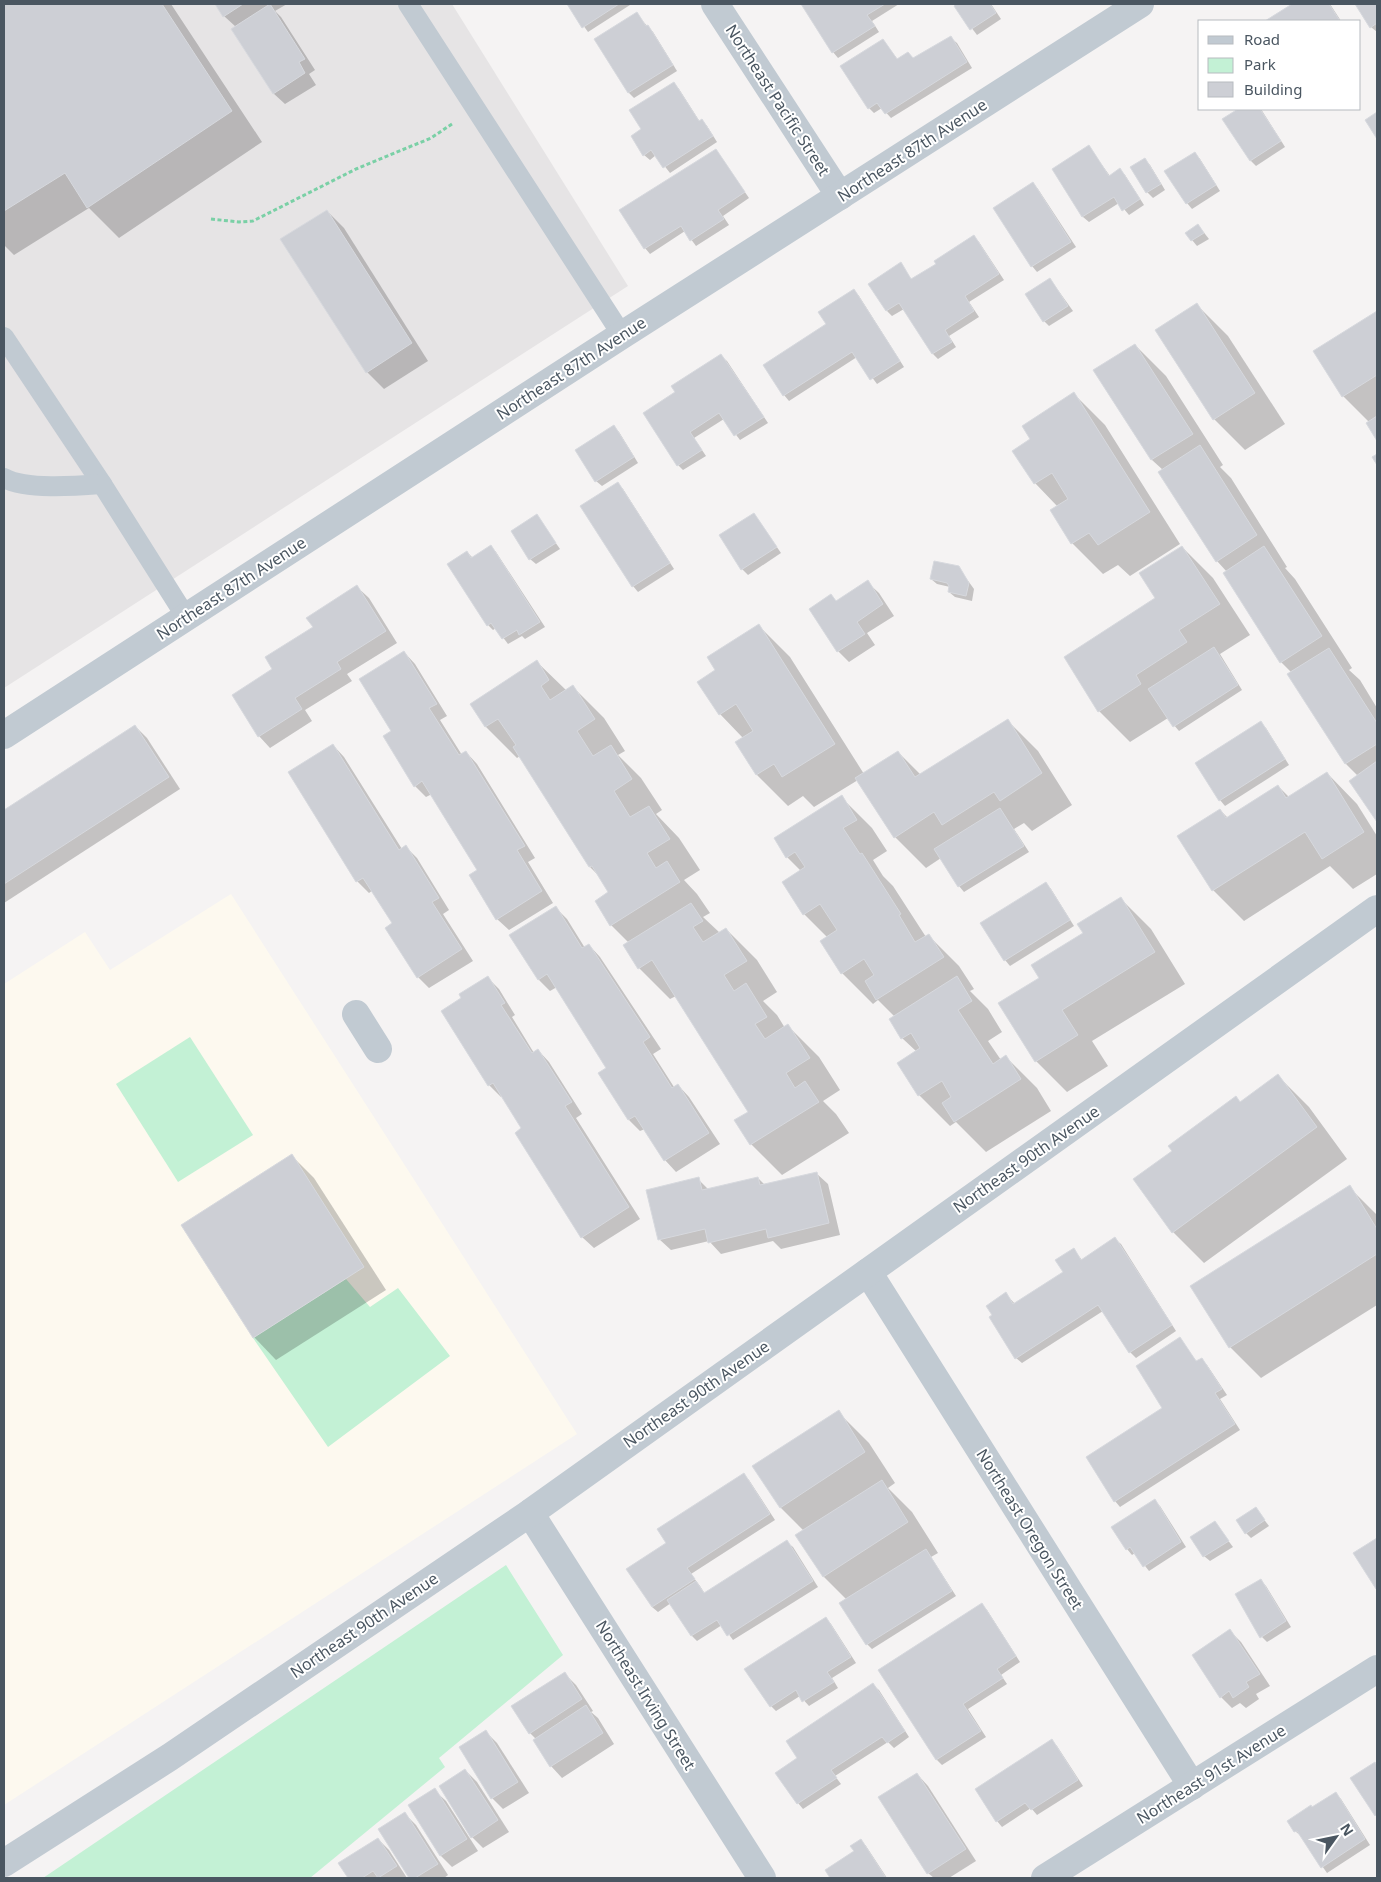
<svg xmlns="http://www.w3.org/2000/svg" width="1381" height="1882" viewBox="0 0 1381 1882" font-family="'Noto Sans',sans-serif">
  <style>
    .commercial { fill: #fdf9ef }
    .education { fill: #e6e4e5 }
    .green { fill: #c3f1d5 }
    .shadow { fill: #0003 }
    .building { fill: #cdcfd5; stroke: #d7d9de }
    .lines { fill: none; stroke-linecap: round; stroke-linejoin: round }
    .path { stroke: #7ad0a6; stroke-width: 3; stroke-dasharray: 4 2.5; stroke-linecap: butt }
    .lane { stroke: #c1cad2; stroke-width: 20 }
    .street { stroke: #c1cad2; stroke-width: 28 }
    .labels { text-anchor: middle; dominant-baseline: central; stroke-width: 4; stroke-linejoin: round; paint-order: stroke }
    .street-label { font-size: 16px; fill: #4a5661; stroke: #fff }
  </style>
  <rect width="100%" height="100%" fill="#f5f3f3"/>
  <polygon class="commercial" points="231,894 577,1434 4,1805 4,984 85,932 110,970"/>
  <polygon class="education" points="4,4 452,4 628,286 4,688"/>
  <g class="green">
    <polygon points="190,1037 253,1135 178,1182 116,1084"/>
    <polygon points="346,1279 370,1307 398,1288 450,1356 328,1447 253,1338"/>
    <polygon points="506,1565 563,1655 439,1758 445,1767 310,1878 43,1878"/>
  </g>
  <g class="shadow">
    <polygon points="4,4 171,4 262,142 119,238 89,208 14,255 4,245"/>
    <polygon points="216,4 287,4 275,11 281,17 315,70 309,74 316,85 285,104 273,93 236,27 224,16"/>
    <polygon points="568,4 630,4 630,5 588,32"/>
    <polygon points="802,4 899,4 872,21 879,32 838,58 833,52"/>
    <polygon points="959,4 991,4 1001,19 977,35 955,6"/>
    <polygon points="1295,4 1330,4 1341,21 1268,21"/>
    <polygon points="1356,4 1377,4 1377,32 1371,27"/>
    <polygon points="636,14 653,32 677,71 634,98 629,93 595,40"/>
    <polygon points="951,38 957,43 972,68 891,118 882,108 874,113 869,108 883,40 898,60 914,59"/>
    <polygon points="674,83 679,89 700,122 702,120 707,126 717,142 670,173 656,155 650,160 644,155 643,129"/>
    <polygon points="1241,109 1261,109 1285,147 1256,166 1250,160 1224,120"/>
    <polygon points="1089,147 1110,176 1120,170 1125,175 1144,205 1129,215 1119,203 1089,222 1083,217 1053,170"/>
    <polygon points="716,150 749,198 723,216 729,225 696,246 685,231 650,254 645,248"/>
    <polygon points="1195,153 1200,159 1220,191 1192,209 1187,203"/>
    <polygon points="1145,160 1150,165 1165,190 1153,198 1147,192"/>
    <polygon points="1033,183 1038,189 1076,247 1037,272 1032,266 995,208"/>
    <polygon points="327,211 344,228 428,361 384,389 367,372 282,240"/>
    <polygon points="1198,225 1209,239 1197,246 1192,240"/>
    <polygon points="973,236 979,242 1004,280 969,302 979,317 949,336 956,347 938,359 933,354 904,309 892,316 887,311 900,264 912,280 937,264"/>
    <polygon points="1050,279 1073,311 1049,326 1044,321"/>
    <polygon points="854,290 859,296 904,367 877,384 857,357 789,401 784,395 828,324"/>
    <polygon points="1197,305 1228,336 1285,424 1245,450 1214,419"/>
    <polygon points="1377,312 1377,439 1368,423 1369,422 1343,396 1315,352"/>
    <polygon points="1135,345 1166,376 1223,465 1220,467 1231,478 1287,567 1285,568 1295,579 1352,668 1349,670 1360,680 1377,708 1377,820 1351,782 1358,776 1346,764 1289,675 1292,673 1281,662 1224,573 1227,572 1217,561 1163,470 1152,460 1095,371"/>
    <polygon points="721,356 727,361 768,423 740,440 724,419 694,438 706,456 683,470 678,465 677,393"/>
    <polygon points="1074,394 1105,425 1180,544 1130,576 1118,565 1103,574 1072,543 1058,507 1035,483 1032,439"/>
    <polygon points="614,427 619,432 638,463 602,486 596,481"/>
    <polygon points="618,484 623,489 674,569 638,592 633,586"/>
    <polygon points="754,514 781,553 748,575 742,569"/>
    <polygon points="537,516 560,549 536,564 530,559"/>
    <polygon points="491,546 496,552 545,627 525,639 522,636 508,644 496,628 493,630 488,625 467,552 473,558"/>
    <polygon points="1182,547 1213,578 1250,635 1220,654 1242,690 1179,731 1168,718 1130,742 1099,711"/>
    <polygon points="958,567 974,589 972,601 955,597 949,592 950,587 937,584 931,579"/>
    <polygon points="867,582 879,593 894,616 867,633 875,645 849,662 838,651 831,596 837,602"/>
    <polygon points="357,587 369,598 397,643 347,674 352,681 305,710 312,721 270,748 259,736 274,669"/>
    <polygon points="759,626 790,657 864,774 898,752 921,775 1007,720 1038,751 1072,805 1032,831 1024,823 1014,829 1029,852 964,892 959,886 941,858 926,868 895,837 858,780 814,807 803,796 788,806 757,775 737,742 743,738 720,714 717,671"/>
    <polygon points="404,652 415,664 447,716 440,720 462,755 466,752 477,764 535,858 528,862 553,903 509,930 497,919 479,870 432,794 426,797 415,786 393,731"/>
    <polygon points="537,662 567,691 573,687 604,718 625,751 618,755 641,778 662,810 656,814 679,838 700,870 684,880 697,894 710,913 703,917 720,933 726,929 757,960 777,992 763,1001 777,1015 785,1028 788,1026 819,1057 840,1090 823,1101 836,1114 849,1133 782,1175 751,1144 736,1121 749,1112 676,996 670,999 639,968 629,943 611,925 610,893 599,876 590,867 520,756 517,758 486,727 471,704"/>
    <polygon points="1260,723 1266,728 1289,765 1225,806 1220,800 1197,764"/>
    <polygon points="135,726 147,738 180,789 4,903 4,811"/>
    <polygon points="333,745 344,757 402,849 406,847 417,858 449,910 443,914 473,961 429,988 418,977 394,924 373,890 369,893 357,881"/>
    <polygon points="1327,773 1357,804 1377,836 1377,874 1353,889 1330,866 1244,921 1213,890 1220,810 1228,818 1278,786 1289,797"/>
    <polygon points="841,797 872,828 887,851 873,860 883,876 893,886 926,937 928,935 959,966 974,989 970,991 988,1009 1002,1032 988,1041 1001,1060 1006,1057 1037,1088 1051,1111 986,1152 956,1122 950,1126 919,1095 917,1052 902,1038 895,1017 878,1000 873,1004 842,973 828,938 804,914 784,882 801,871 787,857"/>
    <polygon points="1046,883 1051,889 1074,926 1010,966 1005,960"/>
    <polygon points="1120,898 1151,929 1185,984 1092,1041 1108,1066 1067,1092 1036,1061 1040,978"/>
    <polygon points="556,908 567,919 585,948 589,945 600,957 661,1049 653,1054 674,1087 678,1085 689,1097 720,1144 676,1172 665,1160 645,1129 640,1131 629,1120 600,1073 608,1068 557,987 550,991 539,980 511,936"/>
    <polygon points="487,977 499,989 515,1015 512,1017 534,1053 538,1050 549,1062 582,1114 576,1118 640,1219 594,1248 582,1237 523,1129 502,1096 501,1097 489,1085 463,999"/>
    <polygon points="1278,1076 1309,1107 1347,1159 1204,1263 1173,1232 1135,1179 1173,1152 1236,1098 1241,1103"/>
    <polygon points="292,1156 314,1178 386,1290 276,1360 254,1337"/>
    <polygon points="816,1173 828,1184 840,1235 781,1249 773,1241 721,1254 709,1241 671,1250 659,1239 698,1179 709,1190 758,1178 765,1185"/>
    <polygon points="1349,1187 1377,1215 1377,1305 1261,1378 1230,1347"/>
    <polygon points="1115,1239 1121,1244 1176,1331 1136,1358 1130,1352 1103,1311 1022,1363 1016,1358 991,1317 1006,1294 1015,1304 1065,1272 1074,1250 1082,1260"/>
    <polygon points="1180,1339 1197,1362 1202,1360 1207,1365 1227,1395 1220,1399 1240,1430 1120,1507 1115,1501 1087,1458 1164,1408"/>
    <polygon points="838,1412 869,1443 895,1483 888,1488 912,1512 938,1553 931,1557 956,1596 872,1649 867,1644 847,1600 823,1576 804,1531 780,1507"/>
    <polygon points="744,1475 749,1480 775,1520 691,1574 700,1586 705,1594 787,1542 793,1547 818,1587 733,1640 722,1625 697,1641 692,1636 671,1603 658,1612 652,1607 668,1543"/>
    <polygon points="1154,1501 1160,1506 1186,1547 1149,1571 1135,1553 1132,1555 1127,1549"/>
    <polygon points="1256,1509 1269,1526 1251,1538 1246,1533"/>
    <polygon points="1215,1523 1233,1547 1210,1561 1204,1556"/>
    <polygon points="1260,1580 1266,1586 1291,1627 1267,1642 1262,1637"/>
    <polygon points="982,1605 987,1610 1020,1662 1001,1675 1007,1684 968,1709 986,1737 942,1765 937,1760 880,1670"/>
    <polygon points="826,1618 831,1624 856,1663 832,1678 838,1688 809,1706 800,1696 776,1711 771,1706"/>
    <polygon points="1230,1631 1241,1642 1270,1686 1256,1694 1259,1699 1246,1708 1240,1703 1232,1708 1221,1697"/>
    <polygon points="565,1674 576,1685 593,1711 591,1712 598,1718 614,1744 562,1778 551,1766 536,1739 530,1733"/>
    <polygon points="873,1685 879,1690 909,1737 894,1748 888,1742 835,1776 841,1784 803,1809 798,1803 799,1759"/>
    <polygon points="486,1732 497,1743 529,1793 503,1809 492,1798"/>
    <polygon points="1052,1741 1057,1746 1083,1786 1037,1815 1031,1808 1002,1827 997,1821"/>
    <polygon points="1375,1764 1377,1766 1377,1816 1376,1815"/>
    <polygon points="465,1770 477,1782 509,1832 483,1848 472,1837"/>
    <polygon points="917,1774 928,1786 976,1861 949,1878 934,1878 928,1873"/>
    <polygon points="434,1790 446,1801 478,1851 452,1867 441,1856 409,1805"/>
    <polygon points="1335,1793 1341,1799 1370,1845 1327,1873 1302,1837 1295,1831 1313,1808"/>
    <polygon points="405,1814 416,1825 448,1875 444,1878 411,1878 380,1830"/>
    <polygon points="378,1839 389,1850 407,1878 349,1878 340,1863"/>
    <polygon points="861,1840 866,1846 887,1878 832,1878 826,1870 855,1851"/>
  </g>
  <g class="building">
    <polygon points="4,4 162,4 232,111 87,208 65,173 4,211"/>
    <polygon points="215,4 243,4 223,17"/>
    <polygon points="270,4 305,59 299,62 305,73 273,94 231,29"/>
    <polygon points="567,4 619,4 582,28"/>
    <polygon points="801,4 885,4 867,15 875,26 832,53"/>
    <polygon points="956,4 990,4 996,13 970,30 954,6"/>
    <polygon points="1292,4 1329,4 1340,21 1265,21"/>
    <polygon points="1355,4 1377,4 1377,23 1370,28"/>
    <polygon points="637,12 646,26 648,25 673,65 628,93 594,39"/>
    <polygon points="951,36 967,62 885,114 877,103 868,109 840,66 883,39 897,59 908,52 913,58"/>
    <polygon points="674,82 699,121 702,119 713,136 663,168 651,150 643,156 631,136 641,129 629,110"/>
    <polygon points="1238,109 1260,109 1281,141 1250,161 1222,119"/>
    <polygon points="1377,112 1377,139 1365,120"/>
    <polygon points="1089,145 1109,176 1120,168 1140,199 1122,211 1114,197 1082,217 1052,169"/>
    <polygon points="716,149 745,192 718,210 724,219 690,241 681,226 644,249 619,210"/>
    <polygon points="1195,152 1216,185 1186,204 1164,171"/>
    <polygon points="1145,158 1161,184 1146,193 1130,167"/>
    <polygon points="1033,182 1071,242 1031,267 993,208"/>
    <polygon points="327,210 412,343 366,373 280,239"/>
    <polygon points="1198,224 1204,233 1191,241 1185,233"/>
    <polygon points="974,235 999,274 965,296 974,311 945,330 952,342 932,354 899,303 886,311 868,284 901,262 911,279 936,264 934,261"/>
    <polygon points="1050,278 1068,306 1043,322 1025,294"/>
    <polygon points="854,289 900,361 870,380 852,352 783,396 763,365 826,324 818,312"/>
    <polygon points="1197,303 1255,393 1213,420 1155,330"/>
    <polygon points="1377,311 1377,375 1342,397 1313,351"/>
    <polygon points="1135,344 1193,434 1151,460 1093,370"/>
    <polygon points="721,354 764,417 734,436 719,413 690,432 702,450 677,466 643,413 675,392 671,386"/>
    <polygon points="1074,392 1150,512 1098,545 1089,533 1071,544 1050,510 1068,499 1052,473 1034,484 1012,451 1030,439 1022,426"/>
    <polygon points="1377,416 1377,441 1366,423"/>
    <polygon points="614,425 634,457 595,482 575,450"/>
    <polygon points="1200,445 1257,535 1216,562 1158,472"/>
    <polygon points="1377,454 1377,465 1372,457"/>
    <polygon points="618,482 670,563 632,587 580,506"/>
    <polygon points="754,513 777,547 741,570 719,535"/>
    <polygon points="537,514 556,543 529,560 511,531"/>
    <polygon points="491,545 540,622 519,635 517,630 502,639 491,623 487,626 447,564 467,551 471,558"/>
    <polygon points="1182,546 1220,604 1179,630 1187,642 1136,675 1141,684 1098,712 1064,657 1155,598 1139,573"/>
    <polygon points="1264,546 1322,636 1280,663 1223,573"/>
    <polygon points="934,561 959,566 969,583 966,596 948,592 949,586 947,583 930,579"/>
    <polygon points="868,580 883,604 857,622 865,634 837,652 809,609 831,594 836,601"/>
    <polygon points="357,585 386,631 337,662 341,669 295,698 302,709 258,737 232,695 272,669 265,657 313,627 306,618"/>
    <polygon points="759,624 835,744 782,777 774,764 756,775 735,742 753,731 736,704 719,715 697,682 715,670 707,657"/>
    <polygon points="1214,647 1238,685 1173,727 1148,689"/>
    <polygon points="1329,648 1377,723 1377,744 1345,764 1287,674"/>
    <polygon points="404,651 437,704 429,708 459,755 466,751 525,846 517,850 542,891 496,920 469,875 477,870 422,781 414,787 383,736 391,731 359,679"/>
    <polygon points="537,660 549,680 541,686 550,700 573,685 595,719 577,731 593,756 611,745 632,779 614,791 630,817 649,806 670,839 647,853 656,868 667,861 680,882 610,926 595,901 608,892 592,866 589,867 513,747 516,745 498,719 485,727 470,704"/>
    <polygon points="1008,719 1042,773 1000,801 994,792 942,825 934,812 894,838 855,778 898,751 915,777"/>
    <polygon points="1261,721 1285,759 1219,801 1195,763"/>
    <polygon points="135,725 169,777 4,884 4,810"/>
    <polygon points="333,744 399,850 406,845 439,898 432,902 462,949 417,978 385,928 392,923 363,878 356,882 288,772"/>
    <polygon points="1377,761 1377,822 1349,781"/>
    <polygon points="1327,772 1364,832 1322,859 1305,832 1212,891 1177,836 1220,809 1226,818 1278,785 1286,798"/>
    <polygon points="842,795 857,820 843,828 860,854 862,853 901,914 899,915 915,942 929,934 944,957 876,1000 865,981 874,975 864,959 841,974 820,941 837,930 820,904 803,915 782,882 805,867 795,852 786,858 774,838"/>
    <polygon points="1000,808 1024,846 958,887 934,849"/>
    <polygon points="1046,882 1070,920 1004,961 980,923"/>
    <polygon points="1121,897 1155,952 1062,1010 1078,1035 1035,1062 998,1003 1039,978 1031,965 1083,933 1077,924"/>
    <polygon points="691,903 703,921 693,927 703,942 726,928 747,961 724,975 734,991 746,983 767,1017 755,1024 765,1039 788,1024 810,1058 786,1073 795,1088 805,1081 819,1102 750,1145 734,1120 748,1112 652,960 638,969 623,945"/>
    <polygon points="556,906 582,948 589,944 650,1037 643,1042 672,1088 678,1084 709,1133 664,1161 635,1116 628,1120 598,1073 606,1068 547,974 538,980 509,935"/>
    <polygon points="488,976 505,1003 501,1005 532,1053 538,1049 572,1102 565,1106 629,1207 581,1238 515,1133 521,1128 493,1083 488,1086 441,1011 461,998 459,994"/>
    <polygon points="957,976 972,1001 958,1010 993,1064 1006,1055 1021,1079 954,1122 942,1103 951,1097 942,1081 918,1096 897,1063 920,1048 911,1033 901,1039 889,1019"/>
    <polygon points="1278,1074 1317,1127 1172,1233 1133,1179 1172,1151 1168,1146 1236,1096 1240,1102"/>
    <polygon points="292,1154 364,1267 253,1338 181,1225"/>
    <polygon points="817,1172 829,1223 768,1238 766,1229 708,1243 705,1229 658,1240 646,1190 699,1177 702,1190 758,1177 760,1185"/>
    <polygon points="1350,1185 1377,1229 1377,1254 1229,1348 1190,1286"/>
    <polygon points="1115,1237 1172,1325 1129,1353 1098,1305 1015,1359 989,1317 992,1315 986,1306 1006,1292 1013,1304 1063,1272 1055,1260 1074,1248 1081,1260"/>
    <polygon points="1180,1337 1196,1361 1202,1358 1222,1389 1215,1393 1235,1424 1114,1502 1086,1457 1162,1408 1136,1366"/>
    <polygon points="839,1410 865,1452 780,1508 752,1466"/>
    <polygon points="744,1473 770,1514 687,1568 695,1579 652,1607 626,1569 666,1543 657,1529"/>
    <polygon points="882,1480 908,1522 823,1577 795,1535"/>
    <polygon points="1155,1499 1181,1542 1143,1567 1130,1547 1126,1550 1111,1527"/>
    <polygon points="1256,1507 1265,1520 1245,1534 1236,1520"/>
    <polygon points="1215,1521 1229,1541 1203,1557 1190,1537"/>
    <polygon points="1377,1538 1377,1588 1376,1589 1353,1553"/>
    <polygon points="787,1540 813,1581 727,1636 717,1620 691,1636 667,1600 696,1581 704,1593"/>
    <polygon points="926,1549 952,1591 866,1645 839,1603"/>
    <polygon points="1261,1579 1286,1621 1260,1638 1235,1594"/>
    <polygon points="982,1603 1016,1656 997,1669 1003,1678 963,1704 981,1731 936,1760 878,1670"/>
    <polygon points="826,1617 851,1657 827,1672 834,1682 802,1702 796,1690 770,1707 744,1669"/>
    <polygon points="1230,1629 1260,1674 1246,1682 1249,1687 1233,1698 1229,1691 1220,1698 1192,1655"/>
    <polygon points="565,1672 582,1699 529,1734 511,1706"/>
    <polygon points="873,1683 905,1731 887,1743 882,1737 831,1770 837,1778 797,1804 775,1773 797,1758 786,1741"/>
    <polygon points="586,1705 603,1733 550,1767 533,1740"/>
    <polygon points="486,1730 518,1782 491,1799 459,1747"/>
    <polygon points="1052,1739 1078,1780 1031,1810 1025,1803 996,1822 975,1789"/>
    <polygon points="1375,1762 1377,1766 1377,1814 1375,1816 1350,1778"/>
    <polygon points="465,1769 498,1820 471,1838 439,1786"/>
    <polygon points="917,1773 966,1849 927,1874 878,1797"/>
    <polygon points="435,1788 467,1839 440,1856 408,1805"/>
    <polygon points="1336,1792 1365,1839 1321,1868 1297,1831 1294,1832 1287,1821 1311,1805 1312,1807"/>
    <polygon points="405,1812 438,1864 415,1878 409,1878 378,1829"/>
    <polygon points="378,1838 397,1866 378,1878 373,1871 362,1878 348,1878 338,1863"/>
    <polygon points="861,1839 886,1878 830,1878 825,1870 854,1851 850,1846"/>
  </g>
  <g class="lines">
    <polyline class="path" points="211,219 239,222 253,221 356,169 431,138 452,124"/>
    <g class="lane">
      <polyline points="408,4 622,335"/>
      <polyline points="4,337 102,484 186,617"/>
      <path d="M4 478C26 490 76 486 102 484"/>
    </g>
    <g class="street">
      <polyline points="715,4 840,196"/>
      <polyline points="4,735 622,335 1140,4"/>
      <polyline points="356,1014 378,1049"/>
      <polyline points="868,1272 1192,1786"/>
      <polyline points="530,1513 762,1878"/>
      <polyline points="4,1863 170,1757 530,1513 1377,909"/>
      <polyline points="1045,1878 1377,1669"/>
    </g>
  </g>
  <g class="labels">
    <g class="street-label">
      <text transform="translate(778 100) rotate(57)">Northeast Pacific Street</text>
      <text transform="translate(912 150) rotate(-33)">Northeast 87th Avenue</text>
      <text transform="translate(571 368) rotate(-33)">Northeast 87th Avenue</text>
      <text transform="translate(231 588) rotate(-33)">Northeast 87th Avenue</text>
      <text transform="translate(1026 1159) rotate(-35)">Northeast 90th Avenue</text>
      <text transform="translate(696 1394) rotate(-35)">Northeast 90th Avenue</text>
      <text transform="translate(1030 1529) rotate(58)">Northeast Oregon Street</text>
      <text transform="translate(364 1625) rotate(-34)">Northeast 90th Avenue</text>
      <text transform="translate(646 1695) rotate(58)">Northeast Irving Street</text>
      <text transform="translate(1211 1774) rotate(-32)">Northeast 91st Avenue</text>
    </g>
  </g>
  <rect width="1381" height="1882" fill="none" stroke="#4a5661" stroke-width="10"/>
  <rect x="1198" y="20" width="162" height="90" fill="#ffffff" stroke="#b7bbc0"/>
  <rect x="1208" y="36" width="25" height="8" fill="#c1cad2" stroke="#b7bbc0"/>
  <text x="1244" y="45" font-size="15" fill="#4a5661">Road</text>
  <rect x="1208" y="58" width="25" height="15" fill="#c3f1d5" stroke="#b7bbc0"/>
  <text x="1244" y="70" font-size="15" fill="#4a5661">Park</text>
  <rect x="1208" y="82" width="25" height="15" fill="#cdcfd5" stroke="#b7bbc0"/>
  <text x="1244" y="95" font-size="15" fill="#4a5661">Building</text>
  <g transform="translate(1336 1837) rotate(57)" stroke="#ffffff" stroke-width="4" paint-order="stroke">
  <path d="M0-4L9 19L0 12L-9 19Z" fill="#4a5661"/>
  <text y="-8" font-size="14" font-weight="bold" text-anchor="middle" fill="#4a5661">N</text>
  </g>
</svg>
